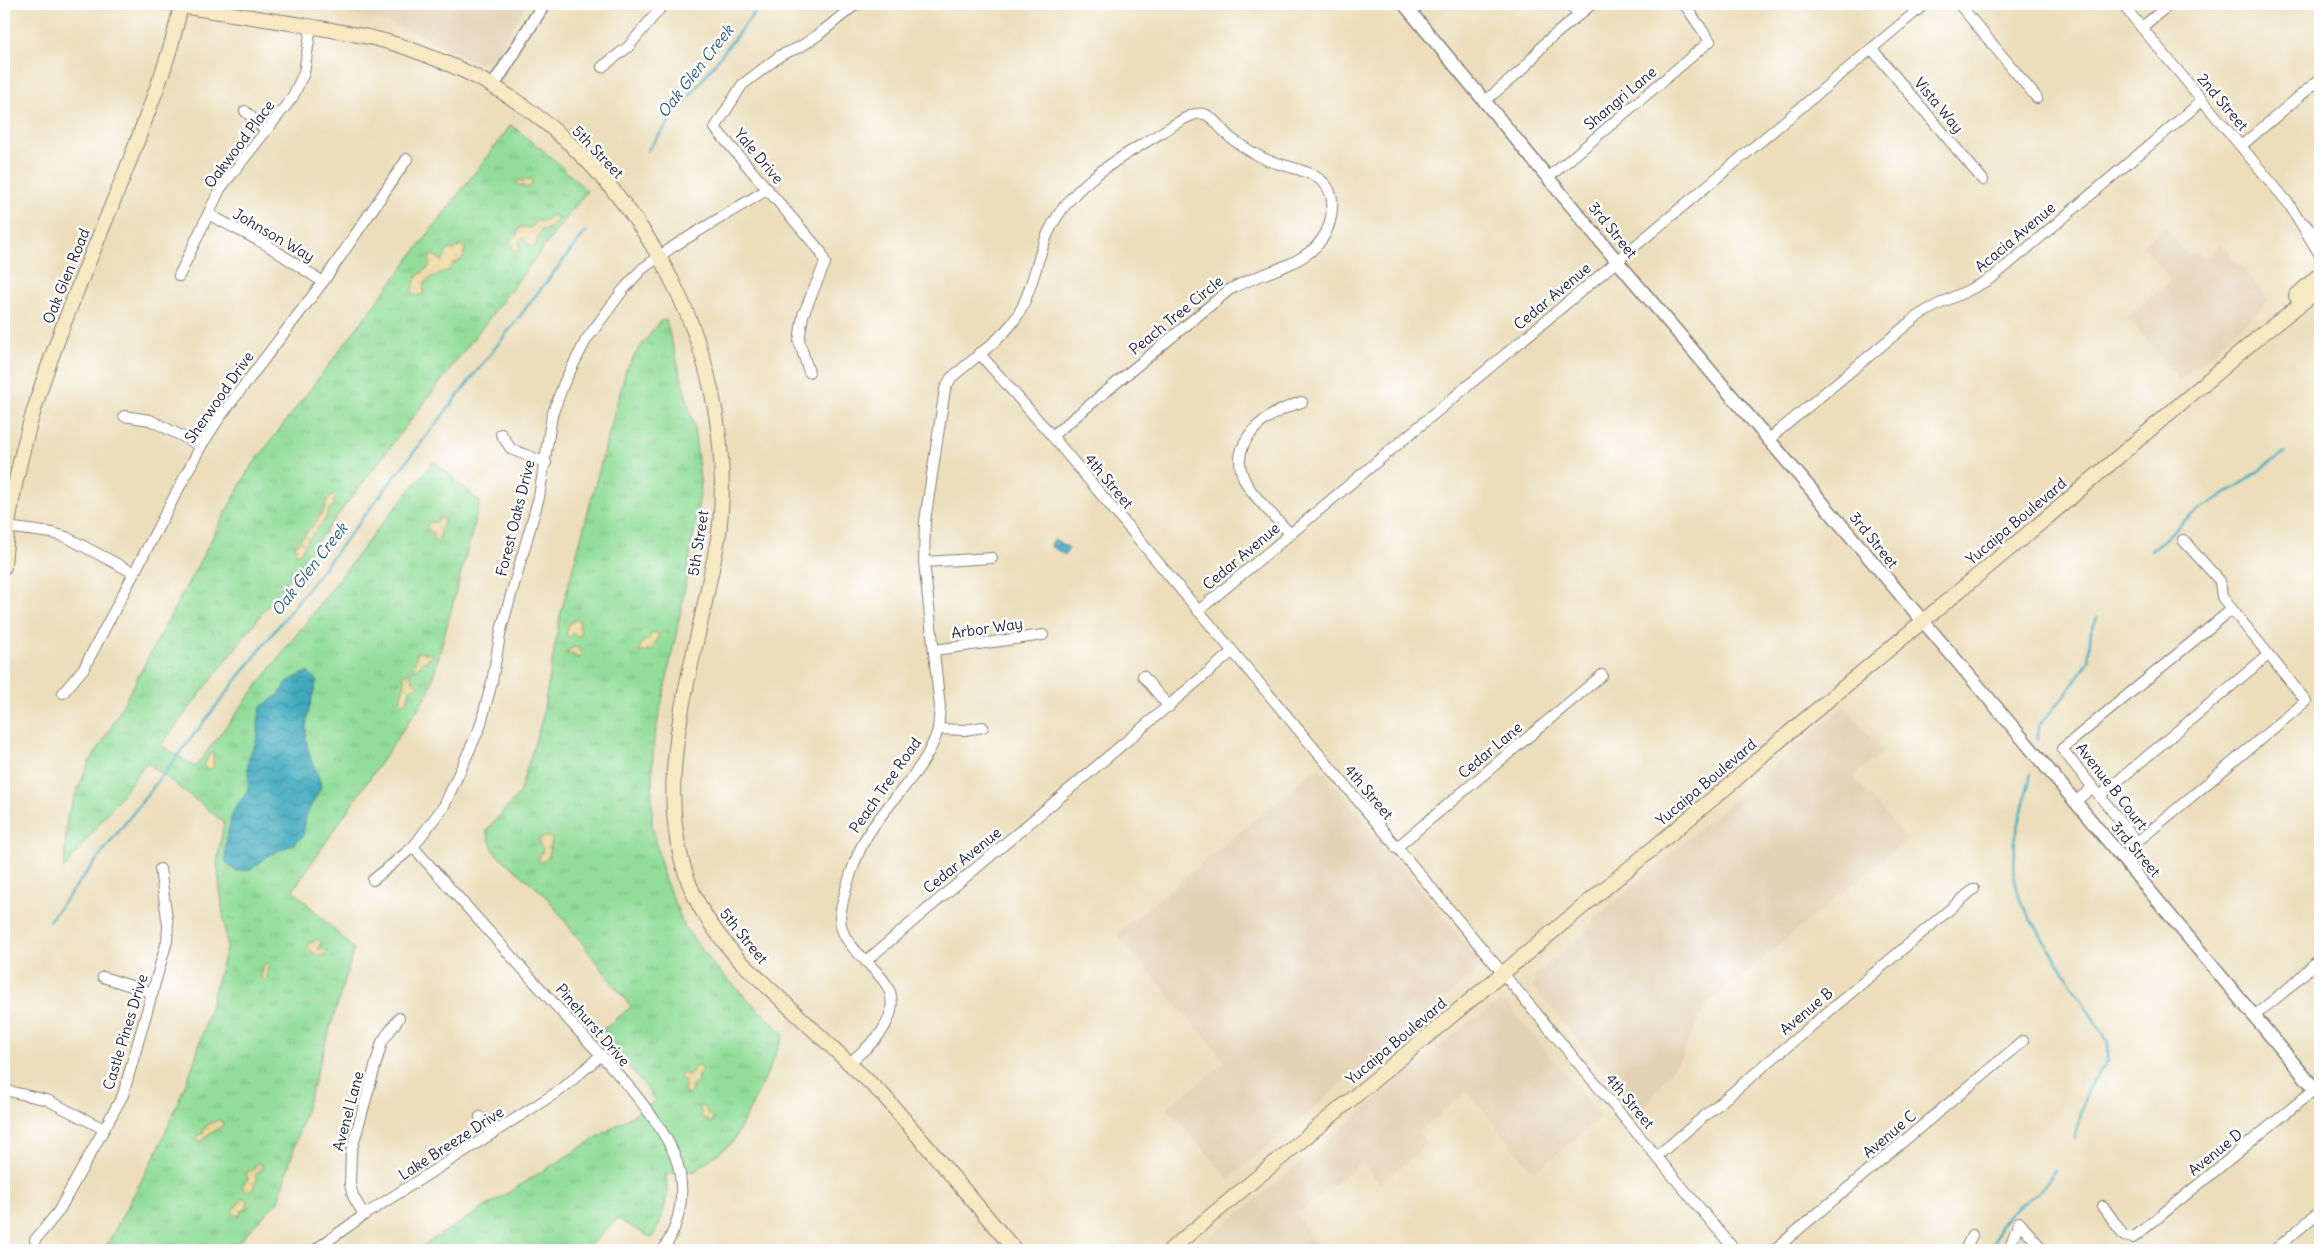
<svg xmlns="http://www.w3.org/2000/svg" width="2324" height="1254" viewBox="0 0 2324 1254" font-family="Delius,sans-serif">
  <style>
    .built { fill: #e3d1b5 }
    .grass { fill: url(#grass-tufts); stroke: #5a806a }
    .sand { fill: url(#sand-dots); stroke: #887e6c }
    .water { fill: url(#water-waves); stroke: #31667d }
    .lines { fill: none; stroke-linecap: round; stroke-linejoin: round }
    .stream { stroke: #40abbf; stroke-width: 2.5 }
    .minor-casing { stroke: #87807b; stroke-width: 12 }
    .tertiary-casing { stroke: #87807b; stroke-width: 15 }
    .secondary-casing { stroke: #87807b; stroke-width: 16 }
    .minor { stroke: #fff; stroke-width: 10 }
    .tertiary { stroke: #fff; stroke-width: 12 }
    .secondary { stroke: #f6e9c3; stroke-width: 14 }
    .labels { text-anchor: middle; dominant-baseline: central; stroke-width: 5; stroke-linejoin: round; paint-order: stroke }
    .street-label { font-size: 15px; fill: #22223b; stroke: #fff }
    .water-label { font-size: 16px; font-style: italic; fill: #306076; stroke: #fff }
  </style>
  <defs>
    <pattern id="grass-tufts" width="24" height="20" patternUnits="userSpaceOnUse" patternTransform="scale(1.25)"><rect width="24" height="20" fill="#92dd99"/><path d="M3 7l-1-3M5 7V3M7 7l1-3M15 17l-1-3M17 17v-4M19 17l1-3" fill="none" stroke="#7ebd85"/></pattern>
    <pattern id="sand-dots" width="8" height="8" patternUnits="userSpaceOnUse" patternTransform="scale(1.25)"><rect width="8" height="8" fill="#eeda9e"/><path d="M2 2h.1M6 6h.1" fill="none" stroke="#ccbb89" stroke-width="1.8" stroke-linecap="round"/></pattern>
    <pattern id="water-waves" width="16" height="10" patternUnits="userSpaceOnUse" patternTransform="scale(1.25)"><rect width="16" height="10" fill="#40abbf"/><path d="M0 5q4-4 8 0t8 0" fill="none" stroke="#358b9c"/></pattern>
  </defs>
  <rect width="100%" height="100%" fill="#fff"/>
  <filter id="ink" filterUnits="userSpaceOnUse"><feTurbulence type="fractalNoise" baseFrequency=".02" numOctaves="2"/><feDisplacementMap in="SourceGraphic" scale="10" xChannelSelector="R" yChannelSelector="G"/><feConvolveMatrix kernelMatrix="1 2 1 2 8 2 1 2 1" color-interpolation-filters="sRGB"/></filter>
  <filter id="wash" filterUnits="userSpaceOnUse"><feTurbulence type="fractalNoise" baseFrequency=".0096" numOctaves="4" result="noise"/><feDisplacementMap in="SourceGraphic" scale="20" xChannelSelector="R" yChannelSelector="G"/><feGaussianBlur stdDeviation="1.12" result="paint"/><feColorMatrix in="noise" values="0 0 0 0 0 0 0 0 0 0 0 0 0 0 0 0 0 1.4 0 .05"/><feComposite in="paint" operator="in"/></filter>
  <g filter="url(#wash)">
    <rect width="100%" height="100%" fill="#ecdebb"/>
    <g class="built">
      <polygon points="334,4 527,4 494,59 478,63 415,33 380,20 333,11"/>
      <polygon points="2165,227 2188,255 2197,252 2204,258 2222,243 2269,301 2216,349 2216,352 2179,379 2127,317 2171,280 2142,245"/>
      <polygon points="1845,705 1883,752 1853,776 1907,839 1706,1005 1681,1057 1641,1114 1532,987 1535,975 1589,929 1593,920"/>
      <polygon points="1318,767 1477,958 1476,972 1229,1179 1167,1108 1226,1062 1117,934"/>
      <polygon points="1501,1001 1506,1003 1601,1117 1557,1154 1538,1169 1529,1167 1467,1091 1418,1132 1428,1144 1380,1184 1362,1162 1298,1214 1310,1237 1320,1250 1195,1250 1472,1019 1484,1014"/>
    </g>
    <g class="grass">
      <polygon points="511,125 550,156 587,191 161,745 195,767 376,531 434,461 480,502 429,692 293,890 354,949 278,1201 231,1250 104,1250 159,1148 194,1063 227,946 217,864 224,822 147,762 64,869 67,816 89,762 103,742 248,471"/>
      <path d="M666 320 694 426 701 488 682 605 654 740 652 777V825L664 877 685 928 717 969 784 1034 763 1083 733 1142 695 1171 666 1174C669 1199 664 1217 652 1238L617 1219 585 1250H416L654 1102 650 1092 608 1044 612 1042 602 1030 631 1007 545 895 495 853 486 831 519 794 542 719 560 616 626 370 636 353 660 321Z"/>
    </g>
    <g class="sand">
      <polygon points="531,178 533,183 528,188 516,184 519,180 525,181"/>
      <polygon points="552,215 556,216 557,220 551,228 541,230 536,246 531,247 523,237 519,241 520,251 514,251 509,240 517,235 520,227 531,228 537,221 545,221"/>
      <path d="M460 245 465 247 463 259 453 264 449 271C442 271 426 278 424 285 423 288 424 291 424 294L414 296 412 291 416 277 429 267 430 256 433 255 442 261 449 249 455 250Z"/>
      <path d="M332 496 335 499C335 507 330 506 328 513 323 528 307 537 301 552L296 554 295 546C306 533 323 517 327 500Z"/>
      <polygon points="440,517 445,522 440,529 440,537 435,542 433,538 434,532 428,531 427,525 430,522 437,522"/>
      <polygon points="574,620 579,620 581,635 577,637 573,633 569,638 566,634 569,624"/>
      <polygon points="652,632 657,633 659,637 651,651 648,650 639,653 641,643 649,639"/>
      <polygon points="575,647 579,649 581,655 579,659 573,654 566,654 567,651"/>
      <polygon points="420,652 431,654 432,657 422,663 415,671 413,665 416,660 416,653"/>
      <polygon points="410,672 412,680 419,686 410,689 408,700 403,703 400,700 405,683 403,676"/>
      <polygon points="213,753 214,767 207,770 204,765 209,755"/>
      <path d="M549 836 552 840C549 849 552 859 541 862L538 860 543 849 539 844V839Z"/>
      <polygon points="318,939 321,942 318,949 328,950 326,955 317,956 308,948 308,944"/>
      <polygon points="266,963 269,966 267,971 268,980 266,981 261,977 261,970"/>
      <polygon points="696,1065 700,1066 702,1070 698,1074 697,1082 692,1086 691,1093 687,1095 684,1090 685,1081 679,1076 682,1073 690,1075"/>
      <polygon points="700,1106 705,1107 708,1114 713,1118 712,1123 701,1117"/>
      <polygon points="218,1120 223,1122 222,1127 208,1134 203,1141 196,1140 197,1136 202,1134 207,1125"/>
      <polygon points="257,1163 262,1164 261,1170 255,1175 257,1179 252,1189 246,1192 242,1186 248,1179 246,1173 254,1169"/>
      <polygon points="243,1198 248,1200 247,1209 241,1211 239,1216 235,1215 232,1211"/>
    </g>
    <g class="water">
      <polygon points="1054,539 1069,548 1065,555 1050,546"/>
      <path d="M307 672 317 680C311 704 302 725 308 749 310 762 319 773 321 787L306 815 303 836 292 845 269 855 251 870 235 871 226 862C223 849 230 818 236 806 239 801 243 798 246 794 251 783 247 774 248 763 249 753 257 743 258 734 258 725 258 717 261 707L280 694 287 682Z"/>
    </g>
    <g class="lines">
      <g class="stream">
        <polyline points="647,151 761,4"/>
        <polyline points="2151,551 2191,515 2238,486 2285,452"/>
        <polyline points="2038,740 2038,726 2064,697 2088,661 2091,631 2097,618"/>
        <polyline points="2031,774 2015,840 2014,875 2021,903 2108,1042 2108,1060 2087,1090 2074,1139"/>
        <polyline points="49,921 586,231"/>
        <polyline points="1992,1250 2000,1226 2009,1214 2038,1192 2055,1170"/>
      </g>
    </g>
  </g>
  <g filter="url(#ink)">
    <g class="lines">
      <g class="minor-casing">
        <g id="minor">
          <polyline points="1570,4 1579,15"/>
          <polyline points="1959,4 2037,98"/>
          <polyline points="2122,4 2289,204 2320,255"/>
          <polyline points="2142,27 2170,4"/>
          <polyline points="1872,49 1983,180"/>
          <polyline points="602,67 628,47 664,4"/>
          <polyline points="1485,101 1523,69 1546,42 1592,4"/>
          <polyline points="245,111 266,131"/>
          <polyline points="2241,146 2320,79"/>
          <polyline points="1549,177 1710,41 1684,4"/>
          <polyline points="208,214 267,245 323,282"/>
          <polyline points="2301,221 2320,237"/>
          <polyline points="179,276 220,189 292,98 304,73 311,27"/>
          <polyline points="979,353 1052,436 1735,1250"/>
          <polyline points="809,372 799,341 803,315 825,263 821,252 715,128 742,85 781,55 800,47 818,35 856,4"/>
          <polyline points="124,416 150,420 201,446"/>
          <polyline points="501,434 511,449 546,463"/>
          <path d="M1769 439 1915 318C1939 301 1968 293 1993 277L2202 101"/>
          <polyline points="6,527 52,533 66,537 134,573"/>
          <path d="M1290 534C1276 517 1255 500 1245 481 1225 441 1269 411 1302 402"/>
          <polyline points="2183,540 2220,581 2222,597 2306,701 2137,842 2062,749 2231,610"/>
          <polyline points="924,562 992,558"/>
          <polyline points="1198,611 1925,4"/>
          <polyline points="935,650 1043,635"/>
          <polyline points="1143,676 1169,707"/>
          <polyline points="63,693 84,668 201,446 220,417 323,282 407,159"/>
          <path d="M938 729 940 707 924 562 925 521 945 389 951 378C971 360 1007 336 1019 313 1032 290 1036 263 1046 238 1066 190 1107 165 1151 139 1164 132 1176 122 1190 116 1211 106 1217 128 1232 139 1243 147 1254 154 1267 160 1293 170 1336 171 1332 209 1328 266 1267 267 1229 290L1052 436"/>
          <polyline points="2100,796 2268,655"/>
          <polyline points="2075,802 2093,787"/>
          <path d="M413 847C467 907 521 967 575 1027 607 1062 657 1113 675 1156 687 1188 681 1223 663 1250"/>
          <polyline points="1396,848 1602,675"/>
          <polyline points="373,880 413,847 444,806 480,727 492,682 501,630 539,497 552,415 564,383 586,340 623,290 642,269 674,246 768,189"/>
          <polyline points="866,961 1232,652"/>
          <polyline points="103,977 153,993"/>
          <polyline points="2254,1016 2291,986 2320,958"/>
          <path d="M850 1063C862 1051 879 1039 886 1024 914 971 831 959 841 910 845 889 856 854 867 836 888 801 928 768 938 729L965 730 983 727"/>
          <polyline points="4,1090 47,1100 104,1129"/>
          <polyline points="480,1117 491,1134"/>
          <polyline points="1657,1156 1974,889"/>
          <polyline points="2103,1206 2124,1236 2133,1238 2315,1089"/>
          <polyline points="364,1215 353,1196 350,1184 351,1152 382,1042 399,1018"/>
          <polyline points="35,1240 58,1212 123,1095 167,941 168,925 160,869"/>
          <polyline points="315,1250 364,1215 562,1089 600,1056"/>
          <polyline points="1774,1250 2023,1041"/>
          <polyline points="1965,1250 1972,1235"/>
          <polyline points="2009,1250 2019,1222 2043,1250"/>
          <polyline points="2275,1250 2320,1211"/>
        </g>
      </g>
      <g class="tertiary-casing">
        <g id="tertiary">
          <polyline points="1404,4 1617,261 2007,720 2320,1095"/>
          <polyline points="493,86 544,4"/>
        </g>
      </g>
      <g class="secondary-casing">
        <g id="secondary">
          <path d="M181 6C221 12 262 19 303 25 342 32 381 37 418 52 442 61 467 71 489 84 639 170 737 351 720 524 718 545 712 567 708 588 687 692 646 807 700 907 711 926 725 944 739 960L884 1096 1015 1250"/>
          <polyline points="2296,296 2320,274"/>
          <path d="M4 567C13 418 82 285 135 147 152 101 172 53 181 4"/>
          <polyline points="1170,1250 1734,781 1766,752 2056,510 2261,335 2320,289"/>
        </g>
      </g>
      <use href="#minor" class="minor"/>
      <use href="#tertiary" class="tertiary"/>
      <use href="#secondary" class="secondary"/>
    </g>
  </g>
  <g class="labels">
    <g class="street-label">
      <text transform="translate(1620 98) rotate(-40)">Shangri Lane</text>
      <text transform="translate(2223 102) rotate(50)">2nd Street</text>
      <text transform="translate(1939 105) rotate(50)">Vista Way</text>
      <text transform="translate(239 144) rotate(-53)">Oakwood Place</text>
      <text transform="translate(598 152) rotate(46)">5th Street</text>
      <text transform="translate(759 156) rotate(50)">Yale Drive</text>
      <text transform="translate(1613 230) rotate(51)">3rd Street</text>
      <text transform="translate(274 235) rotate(30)">Johnson Way</text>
      <text transform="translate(2015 237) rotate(-40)">Acacia Avenue</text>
      <text transform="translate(66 276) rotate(-68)">Oak Glen Road</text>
      <text transform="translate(1552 296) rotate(-40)">Cedar Avenue</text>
      <text transform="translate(1176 315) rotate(-39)">Peach Tree Circle</text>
      <text transform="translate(219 397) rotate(-55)">Sherwood Drive</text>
      <text transform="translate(1109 481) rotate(50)">4th Street</text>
      <text transform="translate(515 518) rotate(-76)">Forest Oaks Drive</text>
      <text transform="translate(2016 521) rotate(-40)">Yucaipa Boulevard</text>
      <text transform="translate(1874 540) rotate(51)">3rd Street</text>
      <text transform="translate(698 543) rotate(-81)">5th Street</text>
      <text transform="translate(1241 556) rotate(-40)">Cedar Avenue</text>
      <text transform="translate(987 628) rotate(-8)">Arbor Way</text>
      <text transform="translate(1490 750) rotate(-40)">Cedar Lane</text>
      <text transform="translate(1706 782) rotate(-40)">Yucaipa Boulevard</text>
      <text transform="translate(885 785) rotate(-55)">Peach Tree Road</text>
      <text transform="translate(2112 786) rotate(52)">Avenue B Court</text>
      <text transform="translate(1369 792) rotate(50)">4th Street</text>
      <text transform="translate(2136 849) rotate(50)">3rd Street</text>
      <text transform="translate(962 860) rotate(-39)">Cedar Avenue</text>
      <text transform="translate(744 936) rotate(51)">5th Street</text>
      <text transform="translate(1806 1011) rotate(-40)">Avenue B</text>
      <text transform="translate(593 1025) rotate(49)">Pinehurst Drive</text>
      <text transform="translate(125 1032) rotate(-73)">Castle Pines Drive</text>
      <text transform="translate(1396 1041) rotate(-40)">Yucaipa Boulevard</text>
      <text transform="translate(1630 1101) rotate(50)">4th Street</text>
      <text transform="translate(348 1111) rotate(-75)">Avenel Lane</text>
      <text transform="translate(1889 1134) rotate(-40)">Avenue C</text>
      <text transform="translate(451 1143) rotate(-33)">Lake Breeze Drive</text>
      <text transform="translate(2215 1152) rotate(-39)">Avenue D</text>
    </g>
    <g class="water-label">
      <text transform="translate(695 71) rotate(-52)">Oak Glen Creek</text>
      <text transform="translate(309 569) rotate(-52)">Oak Glen Creek</text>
    </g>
  </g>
  <rect width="2324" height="1254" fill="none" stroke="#fff" stroke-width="20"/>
</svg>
